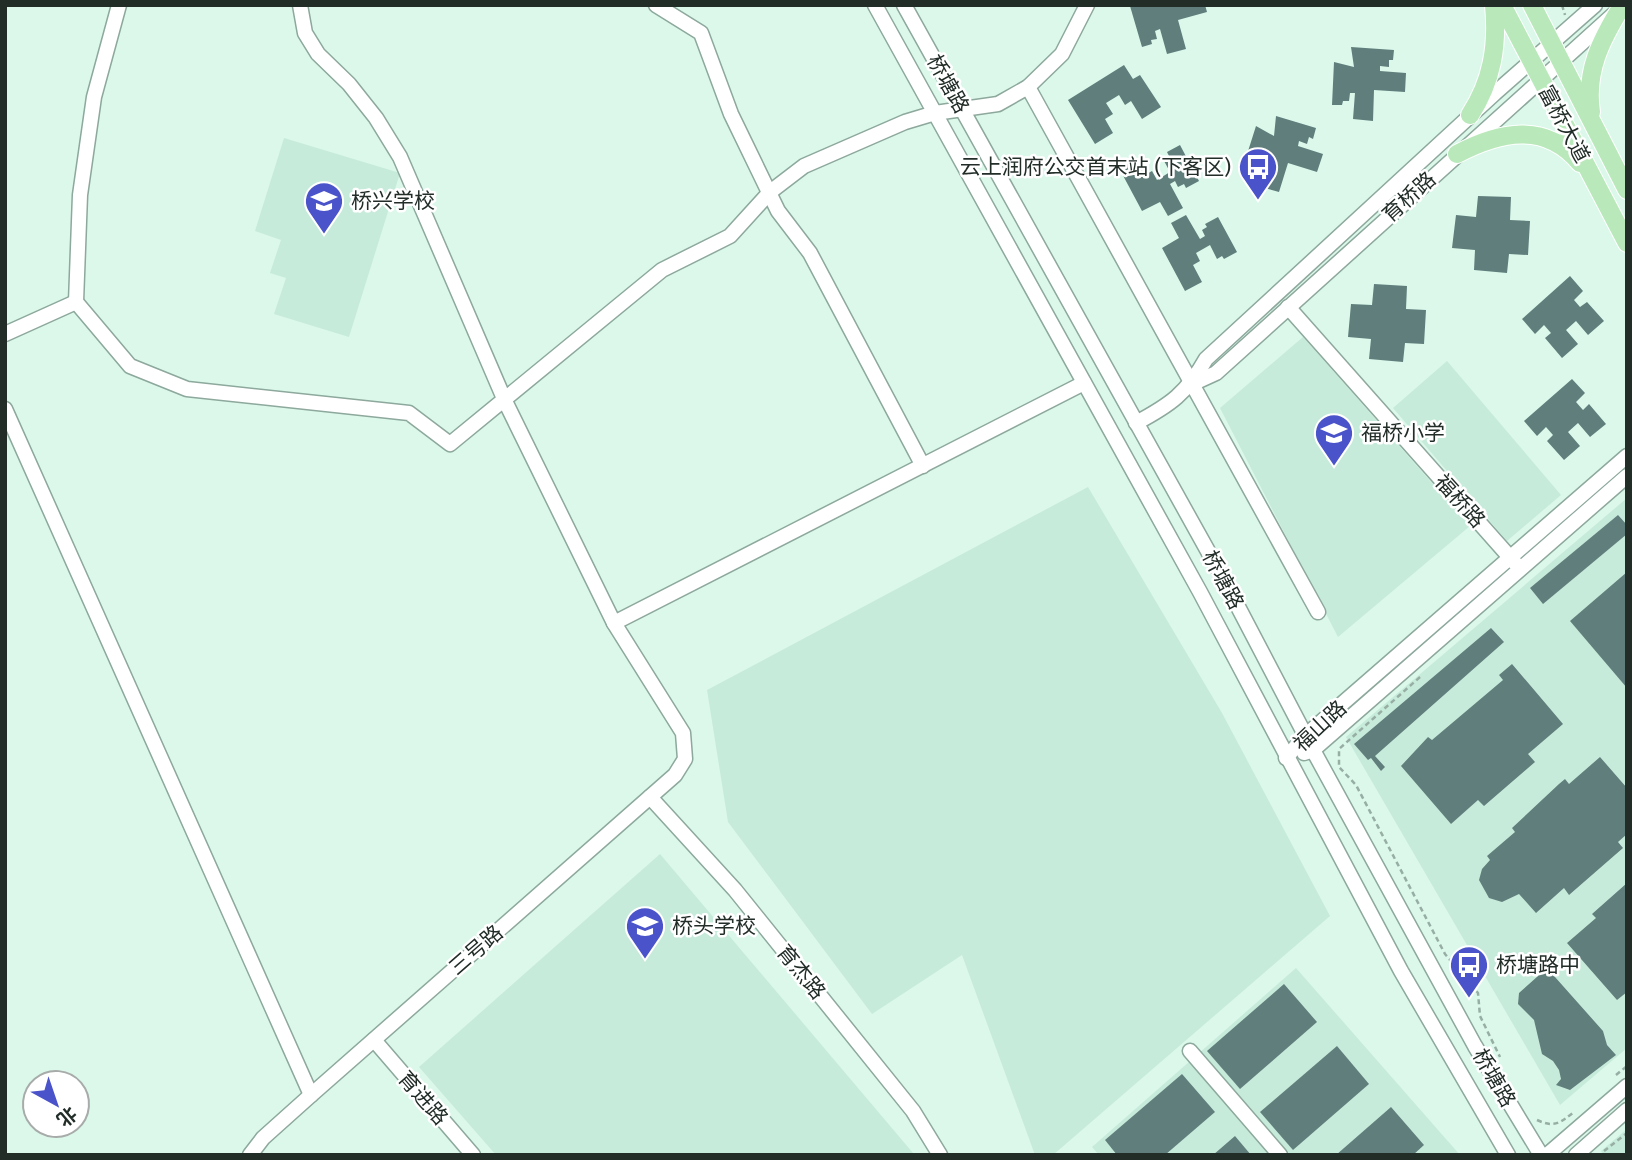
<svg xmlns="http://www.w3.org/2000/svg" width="1632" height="1160" viewBox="0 0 1632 1160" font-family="'Fira Sans','Noto Sans SC',sans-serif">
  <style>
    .built { fill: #c7ebdb }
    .building { fill: #607e7b }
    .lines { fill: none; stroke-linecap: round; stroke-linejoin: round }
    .minor-casing { stroke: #8da89c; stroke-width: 17 }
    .major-casing { stroke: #fff; stroke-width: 20 }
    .path { stroke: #97aea4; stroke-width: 2.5; stroke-dasharray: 5 3.5; stroke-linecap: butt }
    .minor { stroke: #fff; stroke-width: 14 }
    .major { stroke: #b9e9ba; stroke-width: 18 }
    .labels { text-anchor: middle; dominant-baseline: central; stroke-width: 5; stroke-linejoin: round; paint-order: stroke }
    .street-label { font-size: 21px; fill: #222d28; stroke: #fff }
    .poi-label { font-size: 21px; fill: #222d28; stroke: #fff; text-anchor: start }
  </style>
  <rect width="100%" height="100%" fill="#dbf8eb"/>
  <g class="built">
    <polygon points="284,138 400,173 349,337 274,314 286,278 270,273 281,240 255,231"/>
    <polygon points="1303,337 1470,526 1338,637 1220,408"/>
    <polygon points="1447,361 1561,495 1507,541 1393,408"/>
    <polygon points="1088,487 1222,713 1330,916 1053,1155 1035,1155 962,955 872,1014 728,822 707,690"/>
    <polygon points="1627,498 1627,1048 1560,1105 1346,737"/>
    <polygon points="660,854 913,1153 914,1155 496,1155 419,1067"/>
    <polygon points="1296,968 1460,1155 1099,1155 1092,1147"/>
    <polygon points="1627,1129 1627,1155 1604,1155 1601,1151"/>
  </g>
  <g class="building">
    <polygon points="1141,5 1205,5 1207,12 1178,20 1186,49 1167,54 1160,29 1155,31 1157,39 1151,40 1152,44 1142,47 1130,6"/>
    <polygon points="1351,47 1394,50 1393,60 1389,60 1389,67 1380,66 1380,71 1406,73 1405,92 1374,90 1373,121 1353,119 1355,93 1350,93 1349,101 1343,101 1342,105 1332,105 1334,62 1354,67"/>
    <polygon points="1124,65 1133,79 1140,75 1161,107 1142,119 1131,101 1125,105 1119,95 1106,103 1113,114 1105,119 1113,133 1095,144 1068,100"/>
    <polygon points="1276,116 1316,128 1313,139 1309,137 1307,144 1299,141 1298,146 1323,154 1317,172 1288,163 1279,192 1261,187 1268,162 1263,160 1261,168 1255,166 1253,170 1243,167 1256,126 1274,136"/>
    <polygon points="1180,145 1199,181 1186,188 1184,184 1178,187 1175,181 1170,184 1183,208 1168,216 1160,202 1142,211 1119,168 1136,159 1145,175 1152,171 1157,180 1170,172 1163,159 1169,156 1167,152"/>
    <polygon points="1478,196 1511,197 1510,220 1530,221 1528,255 1509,254 1507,273 1474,270 1475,250 1452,248 1456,215 1476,217"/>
    <polygon points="1186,215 1200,239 1205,236 1202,230 1207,227 1205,224 1218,217 1237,252 1224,259 1222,256 1217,259 1210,245 1196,253 1200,261 1193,265 1202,282 1185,291 1162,248 1179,238 1171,223"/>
    <polygon points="1570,276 1583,291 1574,300 1580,307 1587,302 1604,321 1588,335 1576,321 1566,330 1578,344 1562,358 1545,338 1551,333 1544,325 1535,334 1522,319"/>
    <polygon points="1374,284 1407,286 1406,309 1426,310 1424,344 1405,343 1403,362 1369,359 1371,339 1348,337 1351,304 1372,305"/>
    <polygon points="1572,379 1585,393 1576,402 1583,410 1589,404 1606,424 1590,437 1578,423 1568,432 1580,446 1564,460 1547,441 1553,435 1546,427 1537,436 1524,421"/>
    <polygon points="1618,515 1627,525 1627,534 1543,604 1530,588"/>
    <polygon points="1627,572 1627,688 1570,621"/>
    <polygon points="1491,628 1504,642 1375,756 1385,767 1381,771 1371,758 1368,760 1354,744"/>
    <polygon points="1512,664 1563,724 1528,754 1535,762 1484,806 1478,800 1451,824 1401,766 1428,737 1432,740 1503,680 1499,675"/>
    <polygon points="1600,757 1627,788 1627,834 1618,842 1623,848 1569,895 1564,888 1536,913 1519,894 1502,902 1489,898 1479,880 1482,869 1490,860 1487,856 1515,832 1512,828 1559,784 1565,779 1569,784"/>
    <polygon points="1627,883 1627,992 1617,1000 1567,943 1596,918 1592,914"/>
    <polygon points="1547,968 1603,1031 1607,1045 1616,1055 1570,1090 1556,1085 1561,1079 1559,1070 1553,1061 1542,1054 1534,1020 1518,1004 1519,993"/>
    <polygon points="1284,984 1317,1022 1240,1089 1207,1051"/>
    <polygon points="1337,1046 1369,1084 1293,1150 1260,1112"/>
    <polygon points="1182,1074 1215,1112 1165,1155 1117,1155 1105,1140"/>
    <polygon points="1391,1107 1424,1145 1413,1155 1336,1155"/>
    <polygon points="1235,1136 1251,1155 1213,1155"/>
  </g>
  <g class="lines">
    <g class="minor-casing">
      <g id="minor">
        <polyline points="656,5 701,33 731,114 778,211 810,253 923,466"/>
        <polyline points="875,5 1200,592 1401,971 1508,1155"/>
        <polyline points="904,5 1224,580 1313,750 1475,1046 1541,1155"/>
        <polyline points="1028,87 1318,612"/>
        <polyline points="76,302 80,195 94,97 119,5"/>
        <polyline points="1288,307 1515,563"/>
        <polyline points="5,334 76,302 130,366 187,389 409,413 450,444 662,270 730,236 770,192 804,166 905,122 935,113 998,104 1028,87 1062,54 1087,5"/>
        <polyline points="1192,384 1216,373 1614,14"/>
        <polyline points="5,409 311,1095"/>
        <path d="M1136 423C1170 405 1187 393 1206 359L1495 93 1595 5"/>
        <polyline points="614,623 1084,383"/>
        <polyline points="1304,753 1313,750 1627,476"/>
        <polyline points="1286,758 1305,736 1627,456"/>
        <polyline points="650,797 735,890 913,1111 940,1155"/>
        <polyline points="374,1040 473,1155"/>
        <polyline points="1190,1051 1280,1155"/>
        <polyline points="250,1155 263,1138 311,1095 675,775 685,759 683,733 614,623 505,401 400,157 376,118 349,84 318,54 305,33 300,5"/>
        <polyline points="1547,1155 1627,1086"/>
        <polyline points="1576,1155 1627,1110"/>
      </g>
    </g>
    <g class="major-casing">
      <g id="major">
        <polyline points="1502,5 1627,243"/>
        <polyline points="1532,5 1627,190"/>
        <path d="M1591 112C1585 71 1601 40 1622 6"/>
        <path d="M1470 115C1492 81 1498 46 1494 5"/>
        <path d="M1457 154C1499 132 1545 121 1580 163"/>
      </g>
    </g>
    <g class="path">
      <polyline points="1562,5 1565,15"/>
      <polyline points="1420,677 1339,749 1339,767 1356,785 1445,954 1478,993 1480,1016 1500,1057"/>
      <polyline points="1616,1075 1627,1066"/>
      <path d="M1537 1120C1554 1128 1560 1123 1574 1112"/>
      <polyline points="1604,1151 1627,1133"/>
    </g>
    <use href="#minor" class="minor"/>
    <use href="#major" class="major"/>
  </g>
  <defs>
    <g id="bus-pin" transform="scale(2.0125)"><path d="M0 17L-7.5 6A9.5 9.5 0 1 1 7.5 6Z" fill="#4a53c9" stroke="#fff"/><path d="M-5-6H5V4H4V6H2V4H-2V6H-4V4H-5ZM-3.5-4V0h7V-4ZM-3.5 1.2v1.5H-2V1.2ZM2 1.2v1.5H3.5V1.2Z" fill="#fff"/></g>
    <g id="school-pin" transform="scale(2.0125)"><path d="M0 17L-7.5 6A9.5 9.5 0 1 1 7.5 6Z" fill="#4a53c9" stroke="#fff"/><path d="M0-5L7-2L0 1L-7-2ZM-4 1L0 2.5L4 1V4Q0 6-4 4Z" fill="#fff"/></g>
  </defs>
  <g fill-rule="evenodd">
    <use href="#bus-pin" x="1258" y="167"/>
    <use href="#school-pin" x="324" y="201"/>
    <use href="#school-pin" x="1334" y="433"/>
    <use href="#school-pin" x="645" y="926"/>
    <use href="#bus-pin" x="1469" y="965"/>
  </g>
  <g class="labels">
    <g class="street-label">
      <text transform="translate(948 84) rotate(61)">桥塘路</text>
      <text transform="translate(1564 124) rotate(62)">富桥大道</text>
      <text transform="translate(1409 197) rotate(-42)">育桥路</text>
      <text transform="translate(1460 501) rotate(48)">福桥路</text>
      <text transform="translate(1223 580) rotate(62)">桥塘路</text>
      <text transform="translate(1320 726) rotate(-43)">福山路</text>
      <text transform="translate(476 950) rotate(-41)">三号路</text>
      <text transform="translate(801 972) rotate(51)">育杰路</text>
      <text transform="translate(1494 1078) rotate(60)">桥塘路</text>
      <text transform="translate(423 1098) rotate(49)">育进路</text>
    </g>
    <g class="poi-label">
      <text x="1231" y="167" text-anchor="end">云上润府公交首末站 (下客区)</text>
      <text x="351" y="201">桥兴学校</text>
      <text x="1361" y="433">福桥小学</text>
      <text x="672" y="926">桥头学校</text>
      <text x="1496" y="965">桥塘路中</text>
    </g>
  </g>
  <rect width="1632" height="1160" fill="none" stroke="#222d28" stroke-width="14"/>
  <g transform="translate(56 1104) rotate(140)"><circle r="33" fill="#ffffff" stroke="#a7aba9" stroke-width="2"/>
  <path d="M0-5L12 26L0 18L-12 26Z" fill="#4a53c9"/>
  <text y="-10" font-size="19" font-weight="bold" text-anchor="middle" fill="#222d28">北</text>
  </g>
</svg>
